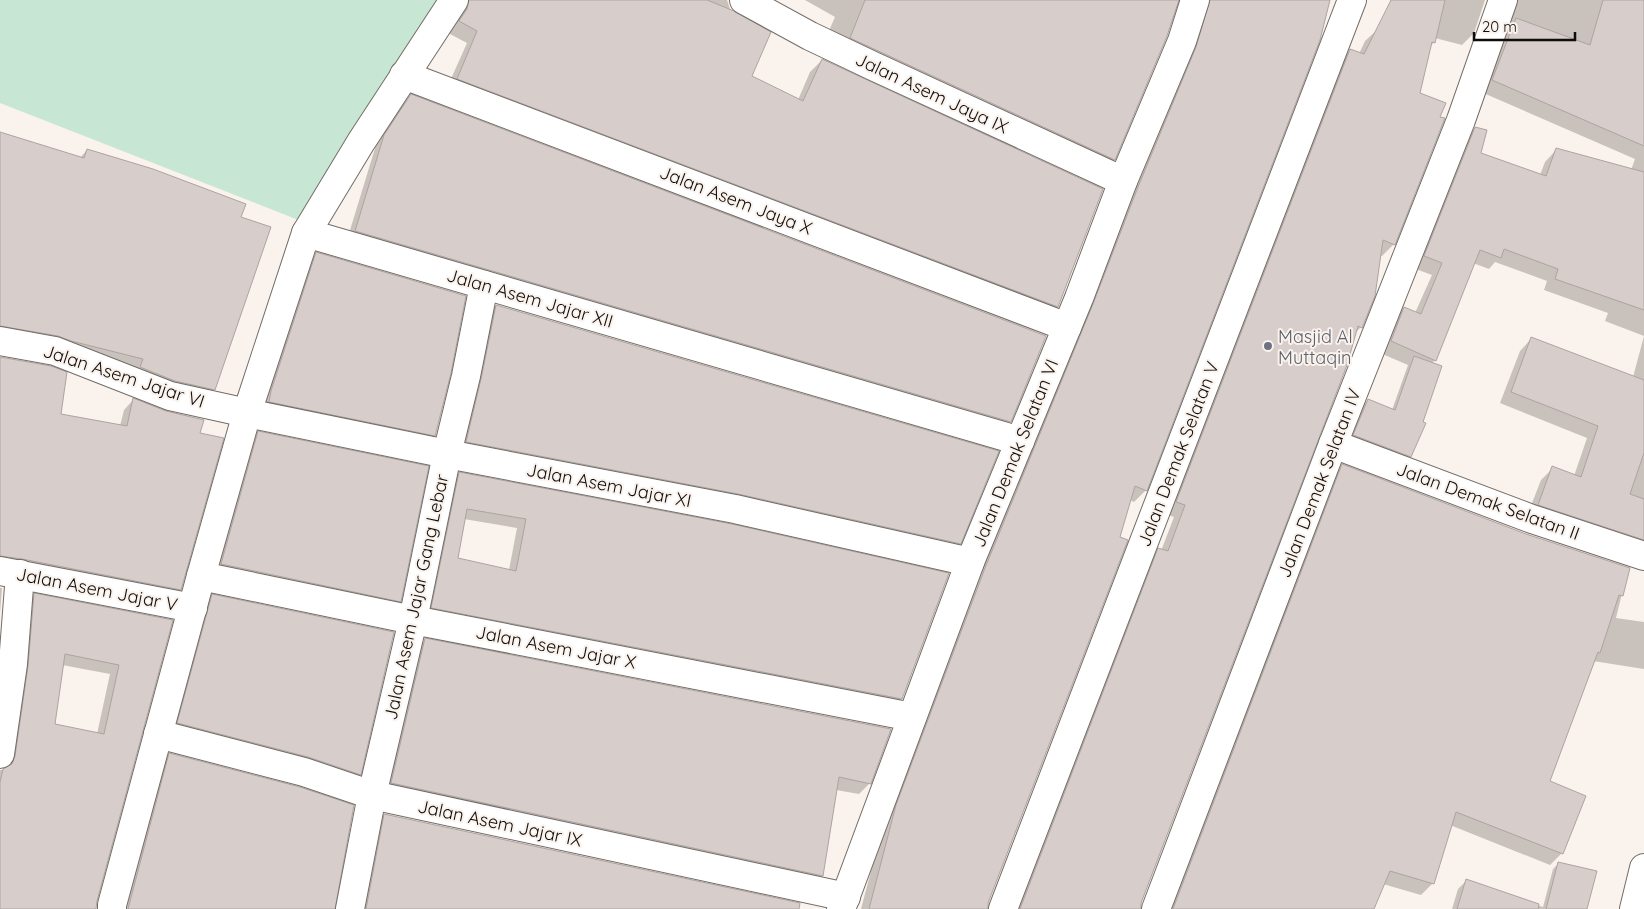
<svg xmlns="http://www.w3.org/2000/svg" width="1644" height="909" viewBox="0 0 1644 909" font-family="Quicksand,sans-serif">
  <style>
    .green { fill: #c7e7d4 }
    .shadow { fill: #0003; fill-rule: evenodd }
    .building { fill: #d7cdcb; stroke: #ada3a1; fill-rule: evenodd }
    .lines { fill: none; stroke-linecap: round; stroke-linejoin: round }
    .minor-casing { stroke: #736d67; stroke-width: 30 }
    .trunk-casing { stroke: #736d67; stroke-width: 30 }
    .minor { stroke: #fff; stroke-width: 28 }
    .trunk { stroke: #fff; stroke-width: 28 }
    .worship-dot { fill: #6b7280; stroke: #faf2ec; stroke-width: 2 }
    .labels { text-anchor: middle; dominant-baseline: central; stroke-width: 4; stroke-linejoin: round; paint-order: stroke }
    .street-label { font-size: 18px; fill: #0f0c0a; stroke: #faf2ec }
    .worship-label { font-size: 18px; fill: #5b616d; stroke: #faf2ec; text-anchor: start }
  </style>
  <rect width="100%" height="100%" fill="#faf2ec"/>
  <polygon class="green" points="0,0 450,0 301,221 0,103"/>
  <g class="shadow">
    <polygon points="454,0 727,0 730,9 736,15 750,77 798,100 810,72 822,60 1057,306 1046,318 446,90 467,43 448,33"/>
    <polygon points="805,0 1177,0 1114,159 1102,171 824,42 835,17"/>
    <polygon points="1193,0 1317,0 1146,490 1134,502 1130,500 987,903 987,909 861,909 885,818"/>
    <polygon points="1391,0 1485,0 1474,33 1462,45 1435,38 1434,42 1430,47 1419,94 1394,244 1382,256 1379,255 1361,327 1354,334 1140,903 1140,909 1013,909 1147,562 1159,550 1161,551 1174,517 1165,514 1338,63 1350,51 1359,54 1365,41 1377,30"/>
    <polygon points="1501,0 1644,0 1644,557 1527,516 1541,480 1553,468 1574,476 1587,438 1500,403 1520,351 1531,339 1633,377 1644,336 1605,321 1608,313 1544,290 1547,281 1495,262 1489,269 1473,263 1435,360 1431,364 1410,456 1404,462 1349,441 1362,406 1368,400 1392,410 1408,365 1380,353 1393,320 1404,308 1415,313 1432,275 1413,268 1464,140 1476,128 1480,153 1540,175 1545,162 1556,150 1631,170 1635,159 1481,92"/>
    <polygon points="411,96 1010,421 1001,430 347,240 376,145 402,105"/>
    <polygon points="0,133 80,158 87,150 240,218 214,389 204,399 0,336"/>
    <polygon points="316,254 434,435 423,446 258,413 305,265"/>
    <polygon points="496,306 960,543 950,552 458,451 487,315"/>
    <polygon points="0,358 60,415 120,426 124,410 133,400 198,434 180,589 170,599 0,566"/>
    <polygon points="258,433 400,601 389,612 210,575 247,444"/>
    <polygon points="1342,466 1526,535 1628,569 1616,618 1644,622 1644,669 1593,661 1548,782 1562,853 1550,865 1450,825 1433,883 1421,895 1383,884 1373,909 1166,909 1331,477"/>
    <path d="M460 474 901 699 892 708 423 617 450 483ZM464 519 517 528 509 570 457 559Z"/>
    <polygon points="0,588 2,588 0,614"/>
    <path d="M35 595 171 621 96 901 95 909H0V770H5L6 767 19 677 25 605ZM62 665 110 674 97 734 54 724Z"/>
    <polygon points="213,596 360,774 351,783 169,732 204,605"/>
    <polygon points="425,640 870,783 859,794 836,790 821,875 810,886 381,794 414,651"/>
    <polygon points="170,754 334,909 121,909 160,764"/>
    <polygon points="385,815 798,909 359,909 375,825"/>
    <polygon points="1559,863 1580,909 1452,909 1458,889 1466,881 1543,907 1553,869"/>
  </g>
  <g class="building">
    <polygon points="469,0 707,0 734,11 771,32 752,76 803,101 822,59 1103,189 1058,307 457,79 477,31 459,21 467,9"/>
    <polygon points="865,0 1179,0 1167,36 1115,160 850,38"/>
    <polygon points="1210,0 1330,0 1320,40 1147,491 1135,486 1120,537 1128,540 988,903 988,909 869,909 896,805 985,568 1093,304 1138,187 1196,47"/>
    <polygon points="1391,0 1445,0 1435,43 1432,42 1420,93 1446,103 1440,117 1445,118 1395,245 1383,240 1375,296 1362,328 1358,326 1347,365 1141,903 1141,909 1020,909 1158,548 1168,551 1185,505 1176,502 1350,49 1364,54"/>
    <polygon points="1603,0 1644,0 1644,146 1492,80 1516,18 1590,45"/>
    <polygon points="411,94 1046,336 1011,422 355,231 384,135"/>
    <polygon points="1475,127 1487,130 1481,153 1546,176 1556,148 1644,172 1644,310 1555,279 1558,269 1504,249 1501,258 1480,250 1436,361 1391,341 1404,307 1421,314 1442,263 1424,256"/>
    <polygon points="0,132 84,158 87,149 153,169 246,204 241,217 271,227 215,390 175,381 140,367 143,359 71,341 58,336 0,326"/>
    <polygon points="316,252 466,296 451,373 435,436 269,402 271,391"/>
    <polygon points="496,305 999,451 961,544 738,494 466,442 481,379"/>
    <polygon points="1531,337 1644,380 1644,453 1630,494 1644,499 1644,540 1538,505 1552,466 1581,477 1598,426 1511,392"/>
    <polygon points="1414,356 1442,366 1423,422 1426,423 1411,457 1353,435 1368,399 1395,410"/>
    <polygon points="0,357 51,366 67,372 61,414 127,426 133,398 166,411 204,420 200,433 224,438 181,590 22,559 0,556"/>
    <polygon points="258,431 429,466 401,602 221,564"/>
    <polygon points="1342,464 1526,534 1630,568 1623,596 1619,595 1600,653 1598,652 1550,781 1586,796 1563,854 1456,812 1434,884 1390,871 1374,909 1173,909"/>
    <path d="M459 472 732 524 949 573 902 699 431 608ZM467 509 526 519 516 571 458 558Z"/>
    <path d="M34 593 173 620 97 901 96 909H0V782L3 769 12 764 15 756 28 666ZM65 654 119 665 104 734 55 724Z"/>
    <polygon points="212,594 394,632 361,775 308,757 177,723"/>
    <polygon points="425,638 891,729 871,784 839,777 823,876 391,783"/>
    <polygon points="169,753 300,787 354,805 335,909 128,909"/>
    <polygon points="384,814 800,903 799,909 366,909"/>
    <polygon points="1558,862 1597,871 1587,909 1546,909"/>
    <polygon points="1466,879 1539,904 1538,909 1457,909"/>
  </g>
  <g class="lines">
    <g class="minor-casing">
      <g id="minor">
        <polyline points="454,0 361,142 306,233 1020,441"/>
        <polyline points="744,0 810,36 873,66 1123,181"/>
        <polyline points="404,75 1067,327"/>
        <polyline points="0,341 55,351 170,396 247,413 447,454 735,509 970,562"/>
        <polyline points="1333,444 1532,519 1644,556"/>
        <polyline points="0,571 193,608"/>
        <polyline points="201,576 413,620 912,717"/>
        <polyline points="158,734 304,772 372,795 846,897"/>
        <polyline points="0,754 13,664 20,574"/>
        <polyline points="112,909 112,905 201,576 247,413 306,233"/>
        <polyline points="350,909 372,795 413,620 447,454 466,376 484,285"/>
        <polyline points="841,909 970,562 1079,298 1123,181 1182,41 1195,0"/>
        <polyline points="1003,909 1352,0"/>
        <polyline points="1156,909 1333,444 1461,120 1503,0"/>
      </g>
    </g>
    <g class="trunk-casing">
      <polyline id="trunk" points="1634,909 1644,868"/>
    </g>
    <use href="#minor" class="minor"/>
    <use href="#trunk" class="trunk"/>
  </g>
  <circle class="worship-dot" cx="1268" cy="346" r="5"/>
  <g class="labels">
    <g class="street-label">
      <text transform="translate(932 93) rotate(25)">Jalan Asem Jaya IX</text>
      <text transform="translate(736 200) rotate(21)">Jalan Asem Jaya X</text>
      <text transform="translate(530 298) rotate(16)">Jalan Asem Jajar XII</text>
      <text transform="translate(124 376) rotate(18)">Jalan Asem Jajar VI</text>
      <text transform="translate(1015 453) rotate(-68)">Jalan Demak Selatan VI</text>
      <text transform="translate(1178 454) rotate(-69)">Jalan Demak Selatan V</text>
      <text transform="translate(1319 483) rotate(-69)">Jalan Demak Selatan IV</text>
      <text transform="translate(609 485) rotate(11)">Jalan Asem Jajar XI</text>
      <text transform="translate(1488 501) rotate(20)">Jalan Demak Selatan II</text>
      <text transform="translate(97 589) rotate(11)">Jalan Asem Jajar V</text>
      <text transform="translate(416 597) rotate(-78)">Jalan Asem Jajar Gang Lebar</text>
      <text transform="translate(556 647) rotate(11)">Jalan Asem Jajar X</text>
      <text transform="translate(500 823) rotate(12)">Jalan Asem Jajar IX</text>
    </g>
    <g class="worship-label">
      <text x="1278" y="336">Masjid Al<tspan x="1278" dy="21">Muttaqin</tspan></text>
    </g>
  </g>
  <path d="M1474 32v8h101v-8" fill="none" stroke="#0f0c0a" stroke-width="2.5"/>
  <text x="1482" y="32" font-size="15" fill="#0f0c0a" stroke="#faf2ec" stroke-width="4" paint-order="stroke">20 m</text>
</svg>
